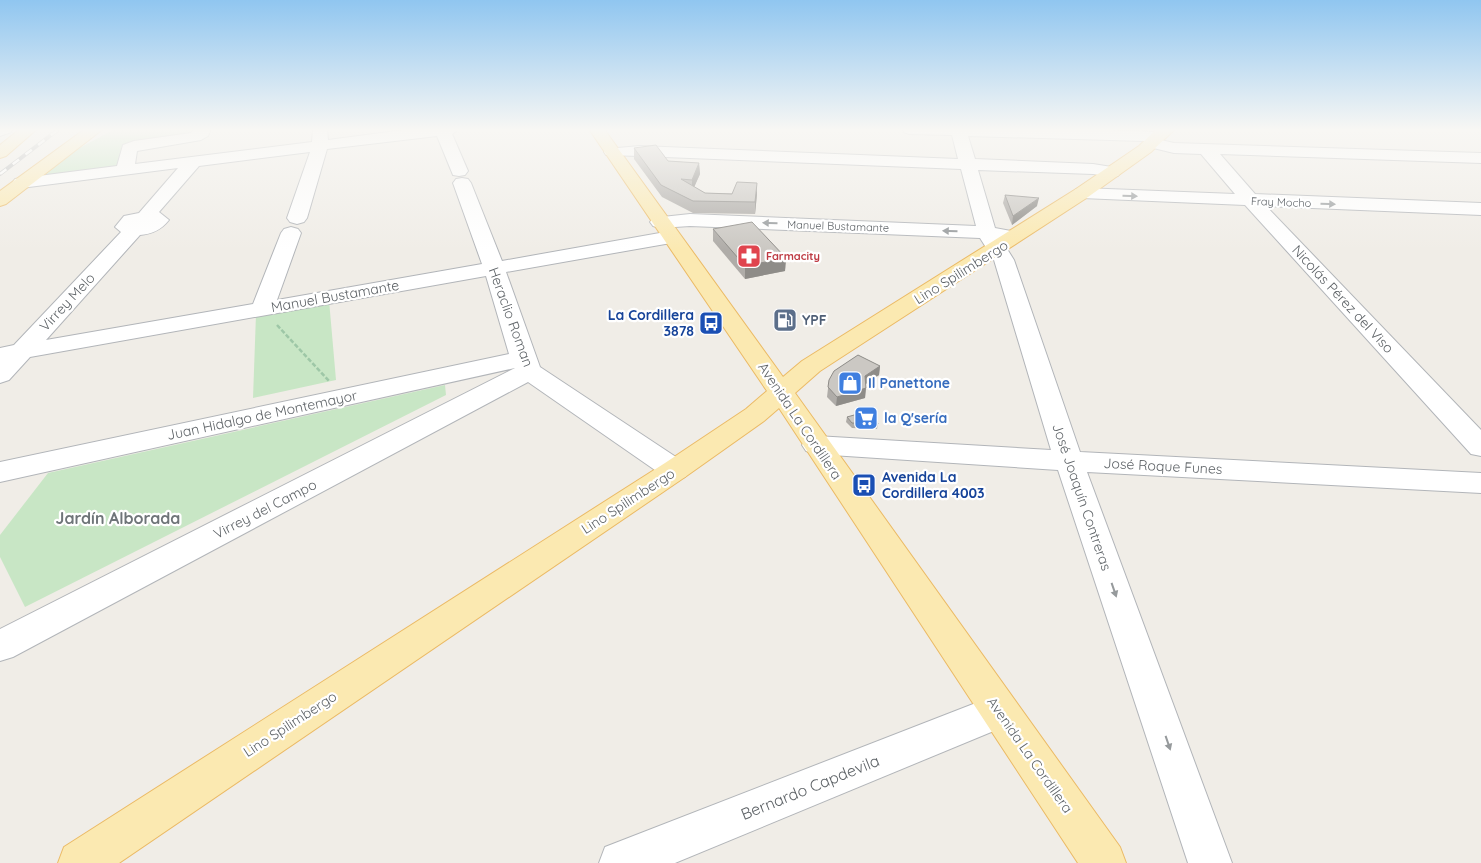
<svg xmlns="http://www.w3.org/2000/svg" width="1481" height="863" viewBox="0 0 1481 863" font-family="Quicksand,sans-serif">
  <style>
    .green { fill: #c8e6c5 }
    .lines { fill: none; stroke-linecap: round; stroke-linejoin: round }
    .minor-casing { stroke: #b2b5b9; stroke-width: 2 }
    .major-casing { stroke: #ebba65; stroke-width: 2 }
    .path { stroke: #9ec7a7; stroke-width: 2.5; stroke-dasharray: 4.5 2; stroke-linecap: butt }
    .minor { fill: #fff; fill-rule: evenodd }
    .major { fill: #fbe9b1; fill-rule: evenodd }
    .rail-casing { stroke: #b5b6b7; stroke-width: 4 }
    .rail { stroke: #fff; stroke-width: 2.5; stroke-dasharray: 8; stroke-linecap: butt }
    .wall { fill: #afaca8 }
    .shaded-wall { fill: #8e8c88 }
    .building { fill: #cbc8c3; stroke: #8e8c88 }
    .oneway { fill: #969a9c }
    .labels { text-anchor: middle; dominant-baseline: central; stroke-width: 4.5; stroke-linejoin: round; paint-order: stroke }
    .far-street-label { font-size: 11px; fill: #5e6367; stroke: #fff }
    .far-health-label { font-size: 11px; font-weight: bold; fill: #be3a42; stroke: #fff; text-anchor: start }
    .street-label { font-size: 14px; fill: #5e6367; stroke: #fff }
    .transit-label { font-size: 14px; font-weight: bold; fill: #164399; stroke: #fff; text-anchor: end }
    .service-label { font-size: 14px; font-weight: bold; fill: #4e5e75; stroke: #fff; text-anchor: start }
    .shop-label { font-size: 14px; font-weight: bold; fill: #366cbe; stroke: #fff; text-anchor: start }
    .quarter-label { font-size: 16px; font-weight: bold; fill: #6f7579; stroke: #fff }
    .near-street-label { font-size: 16px; fill: #5e6367; stroke: #fff }
  </style>
  <rect width="100%" height="100%" fill="#f0ede7"/>
  <g class="green">
    <polygon points="115,129 191,129 189,135 135,142 121,167 40,176 72,152"/>
    <polygon points="329,300 336,380 253,398 256,314"/>
    <polygon points="445,385 446,395 25,607 0,557 0,535 48,473"/>
  </g>
  <g class="lines">
    <g class="minor-casing">
      <g id="minor">
        <polygon points="0,129 13,129 11,132 0,136"/>
        <path d="M195 129H211L208 136 201 140 137 151 135 164 312 142 313 129H327L328 140 411 129H459L452 134 468 171 465 175 459 176 453 175 437 136 327 149 307 218 304 222 297 224 290 222 287 218 310 152 199 166 159 212 169 220C161 230 152 234 140 235L46 340 253 304 281 233 284 229 291 227 298 229 301 233 277 300 482 264 453 183 456 179 462 178 468 179 471 183 502 261 671 231 678 233 681 237 678 241 671 243 506 272 540 367 685 463 690 470 685 477 675 480 665 477 528 382 13 657 0 661V629L515 368 0 482V462L509 354 486 276 30 357 9 380 0 383V348L14 345 121 232 115 227 124 216 139 213 178 168 21 188 15 187 12 183 15 179 117 166 123 145 134 141 191 133Z"/>
        <polygon points="902,129 1069,129 1156,132 1162,134 1164,137 1161,140 1174,143 1481,153 1481,163 1220,154 1255,194 1481,203 1481,215 1266,206 1481,430 1481,456 1471,454 1245,205 1082,198 1076,197 1073,193 1076,189 1082,188 1235,194 1201,154 1174,153 1145,146 1144,141 968,136 975,159 1093,164 1118,168 1121,172 1118,176 1112,177 1093,174 978,170 995,228 1011,231 1014,235 1011,239 1002,241 1014,260 1080,452 1481,473 1481,493 1087,472 1232,863 1188,863 1058,470 816,454 806,451 802,445 806,439 816,436 1051,450 994,260 980,238 690,226 660,228 653,226 650,222 653,218 690,214 976,226 961,169 640,156 606,155 604,152 606,149 640,146 958,159 952,135 909,134 904,132"/>
        <polygon points="999,694 1013,699 1018,711 1013,723 675,863 599,863 605,847"/>
      </g>
    </g>
    <g class="major-casing">
      <g id="major">
        <polygon points="20,129 37,129 6,156 0,158 0,145"/>
        <polygon points="85,129 103,129 6,204 0,206 0,191"/>
        <polygon points="589,129 604,129 783,377 802,361 1076,189 1139,146 1157,129 1175,129 1151,152 1088,197 820,371 795,393 1120,847 1126,863 1078,863 779,408 764,421 685,477 119,863 58,863 64,847 665,463 746,409 767,391"/>
      </g>
    </g>
    <polyline class="path" points="277,325 329,381"/>
    <use href="#minor" class="minor"/>
    <use href="#major" class="major"/>
    <g class="rail-casing">
      <polyline id="rail" points="0,174 59,129"/>
    </g>
    <use href="#rail" class="rail"/>
  </g>
  <g class="wall">
    <polygon points="634,148 668,161 699,163 700,174 694,187 705,193 757,194 755,214 693,213 662,197 634,159"/>
    <polygon points="1005,195 1037,206 1012,225 1003,203"/>
    <polygon points="713,229 786,258 785,271 745,279 713,241"/>
    <polygon points="880,366 879,375 866,384 865,398 836,406 827,397 829,380"/>
    <polygon points="847,417 878,424 877,429 852,428 846,422"/>
  </g>
  <g class="shaded-wall">
    <polygon points="699,163 700,174 692,192 692,180"/>
    <polygon points="757,183 757,194 755,214 755,202"/>
    <polygon points="1039,198 1037,206 1012,225 1013,216"/>
    <polygon points="786,258 785,271 745,279 745,266"/>
    <polygon points="880,366 879,375 864,385 865,376"/>
    <polygon points="866,388 865,398 836,406 837,397"/>
  </g>
  <g class="building">
    <polygon points="656,145 668,161 699,163 692,180 681,179 705,193 732,194 737,182 757,183 755,202 693,201 661,185 634,148"/>
    <polygon points="1005,195 1039,198 1013,216"/>
    <polygon points="752,222 786,258 745,266 713,229"/>
    <polygon points="858,355 880,366 865,376 866,388 837,397 828,387 829,380 834,371"/>
    <polygon points="872,410 878,424 852,423 847,417"/>
  </g>
  <defs><path id="oneway-solid" d="M-6-.8H1V-3.2L6.5 0L1 3.2V.8H-6Z" transform="scale(1.25)"/></defs>
  <g class="oneway">
    <use href="#oneway-solid" transform="translate(1130 196) rotate(2)"/>
    <use href="#oneway-solid" transform="translate(1328 204) rotate(2)"/>
    <use href="#oneway-solid" transform="translate(770 223) rotate(-178)"/>
    <use href="#oneway-solid" transform="translate(950 231) rotate(-178)"/>
    <use href="#oneway-solid" transform="translate(1114 590) rotate(71)"/>
    <use href="#oneway-solid" transform="translate(1168 743) rotate(71)"/>
  </g>
  <linearGradient id="sky" x2="0" y2="1"><stop stop-color="#90c6f0"/><stop offset="0.52" stop-color="#f8f7f4"/><stop offset="1" stop-color="#f8f7f4" stop-opacity="0"/></linearGradient>
  <rect width="1481" height="250" fill="url(#sky)"/>
  <defs>
    <g id="pharmacy-square" transform="scale(1.25)"><rect x="-9" y="-9" width="18" height="18" rx="4" fill="#e0444e" stroke="#fff"/><path d="M-2-6h4v4h4v4h-4v4h-4v-4h-4v-4h4Z" fill="#fff"/></g>
    <g id="fuel-square" transform="scale(1.25)"><rect x="-9" y="-9" width="18" height="18" rx="4" fill="#5c6f8a" stroke="#fff"/><path d="M-5.5-6h7V0h2V4h1.3V-2.5L3-4.5l.8-.8L6-3V5H2.5V1h-1V6h-7ZM-4.2-4.7v3.2H.2V-4.7Z" fill="#fff"/></g>
    <g id="bus-square" transform="scale(1.25)"><rect x="-9" y="-9" width="18" height="18" rx="4" fill="#1a4fb4" stroke="#fff"/><path d="M-5-6H5V4H4V6H2V4H-2V6H-4V4H-5ZM-3.5-4V0h7V-4ZM-3.5 1.2v1.5H-2V1.2ZM2 1.2v1.5H3.5V1.2Z" fill="#fff"/></g>
    <g id="shop-square" transform="scale(1.25)"><rect x="-9" y="-9" width="18" height="18" rx="4" fill="#3f7fe0" stroke="#fff"/><path d="M-5-2.5h2.3a2.7 3.5 0 0 1 5.4 0H5L5.5 6h-11ZM-1.5-2.5h3a1.5 2.3 0 0 0-3 0Z" fill="#fff"/></g>
    <g id="supermarket-square" transform="scale(1.25)"><rect x="-9" y="-9" width="18" height="18" rx="4" fill="#3f7fe0" stroke="#fff"/><path d="M-6-5.5h2.5l.6 2H6L4.5 2H-2.5L-4.4-4H-6ZM-1.5 3.2a1.3 1.3 0 1 0 .1 0ZM3 3.2a1.3 1.3 0 1 0 .1 0Z" fill="#fff"/></g>
  </defs>
  <g fill-rule="evenodd">
    <use href="#pharmacy-square" x="749" y="256"/>
    <use href="#fuel-square" x="785" y="320"/>
    <use href="#bus-square" x="711" y="323"/>
    <use href="#shop-square" x="850" y="383"/>
    <use href="#supermarket-square" x="866" y="418"/>
    <use href="#bus-square" x="864" y="485"/>
  </g>
  <g class="labels">
    <g class="far-street-label">
      <text transform="translate(1281 202) rotate(2)">Fray Mocho</text>
      <text transform="translate(838 226) rotate(2)">Manuel Bustamante</text>
    </g>
    <g class="far-health-label">
      <text x="766" y="256">Farmacity</text>
    </g>
    <g class="street-label">
      <text transform="translate(961 272) rotate(-32)">Lino Spilimbergo</text>
      <text transform="translate(335 296) rotate(-10)">Manuel Bustamante</text>
      <text transform="translate(1343 299) rotate(47)">Nicolás Pérez del Viso</text>
      <text transform="translate(67 302) rotate(-47)">Virrey Melo</text>
      <text transform="translate(511 317) rotate(70)">Heraclio Roman</text>
      <text transform="translate(262 415) rotate(-12)">Juan Hidalgo de Montemayor</text>
      <text transform="translate(800 421) rotate(56)">Avenida La Cordillera</text>
      <text transform="translate(1163 466) rotate(3)">José Roque Funes</text>
      <text transform="translate(1082 497) rotate(71)">José Joaquín Contreras</text>
      <text transform="translate(628 501) rotate(-33)">Lino Spilimbergo</text>
      <text transform="translate(265 509) rotate(-27)">Virrey del Campo</text>
      <text transform="translate(290 724) rotate(-33)">Lino Spilimbergo</text>
      <text transform="translate(1030 755) rotate(55)">Avenida La Cordillera</text>
    </g>
    <g class="transit-label">
      <text x="694" y="315">La Cordillera<tspan x="694" dy="16">3878</tspan></text>
      <text x="882" y="477" text-anchor="start">Avenida La<tspan x="882" dy="16">Cordillera 4003</tspan></text>
    </g>
    <g class="service-label">
      <text x="802" y="320">YPF</text>
    </g>
    <g class="shop-label">
      <text x="868" y="383">Il Panettone</text>
      <text x="884" y="418">la Q'sería</text>
    </g>
    <g class="quarter-label">
      <text x="118" y="518">Jardín Alborada</text>
    </g>
    <g class="near-street-label">
      <text transform="translate(810 787) rotate(-22)">Bernardo Capdevila</text>
    </g>
  </g>
</svg>
